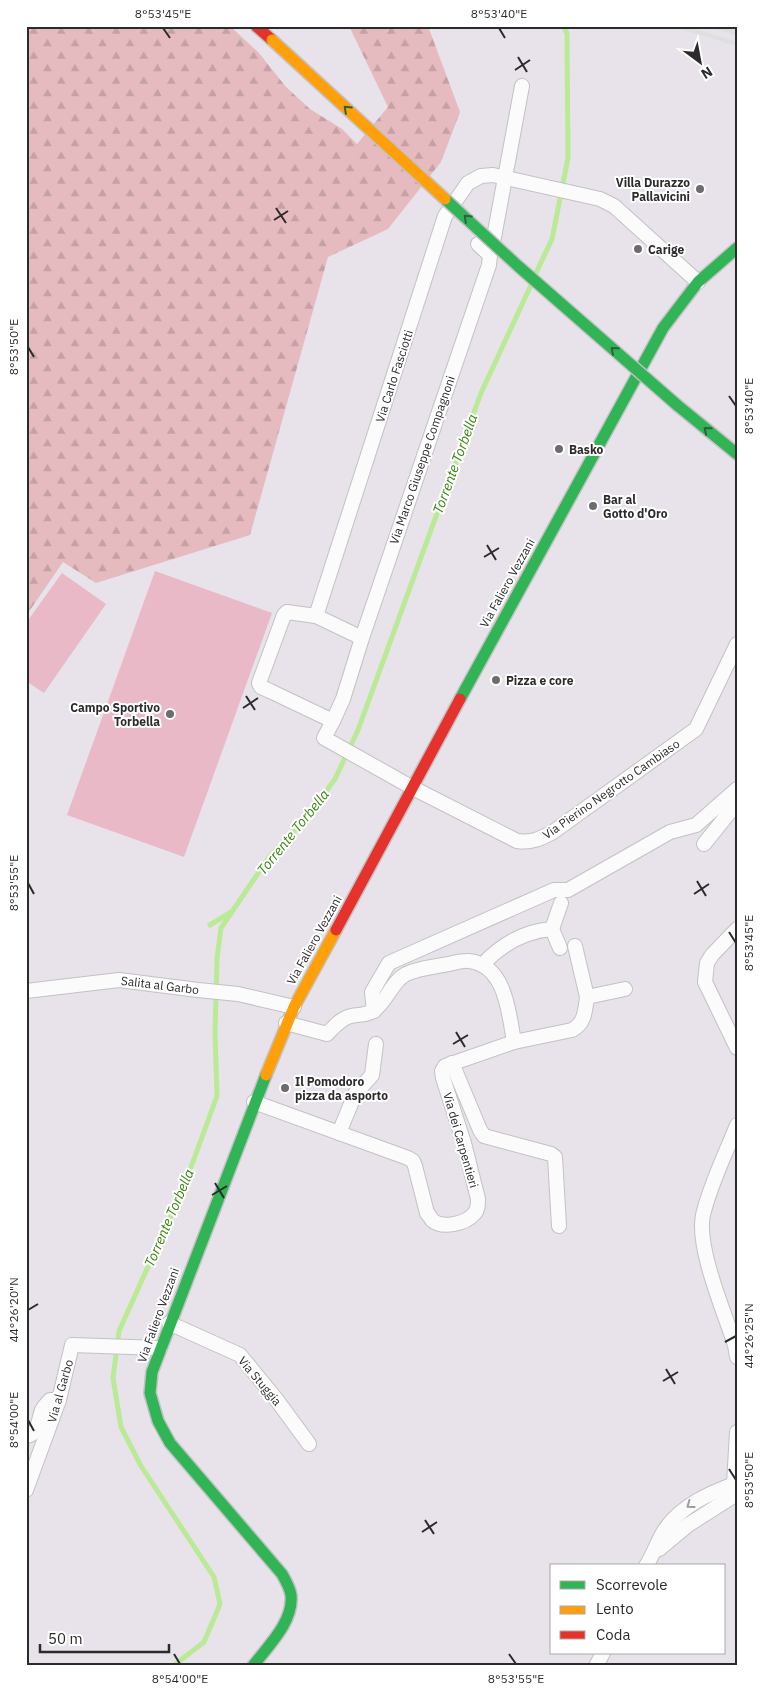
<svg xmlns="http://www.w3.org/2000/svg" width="763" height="1692" viewBox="0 0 763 1692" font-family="'IBM Plex Sans',sans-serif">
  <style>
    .forest { fill: url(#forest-firs) }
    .pitch { fill: #e9b9c8 }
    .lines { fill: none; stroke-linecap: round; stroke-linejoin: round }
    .stream { stroke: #baea96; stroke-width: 5 }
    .street-casing { stroke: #c2c2c3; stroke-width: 16 }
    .fast-casing { stroke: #c2c2c3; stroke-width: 14 }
    .slow-casing { stroke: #c2c2c3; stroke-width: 14 }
    .jam-casing { stroke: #c2c2c3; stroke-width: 14 }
    .street { stroke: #fcfbfc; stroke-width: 14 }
    .fast { stroke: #30b455; stroke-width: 11 }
    .slow { stroke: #ff9f0a; stroke-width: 11 }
    .jam { stroke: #e5322d; stroke-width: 11 }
    .rail { stroke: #dedfde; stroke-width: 4 }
    .fast-bridge-casing { stroke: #c5c2c5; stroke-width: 14; stroke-linecap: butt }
    .slow-bridge-casing { stroke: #c5c2c5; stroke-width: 14; stroke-linecap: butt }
    .fast-bridge { stroke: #30b455; stroke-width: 11 }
    .slow-bridge { stroke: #ff9f0a; stroke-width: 11 }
    .oneway { stroke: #2d623c }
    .oneway2 { stroke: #9e9d9e }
    .ticks { fill: none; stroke: #2b2b2b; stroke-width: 2 }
    .poi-dot { fill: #6d6b6e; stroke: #fff; stroke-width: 2 }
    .labels { text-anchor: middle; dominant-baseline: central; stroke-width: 4; stroke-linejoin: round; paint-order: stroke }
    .poi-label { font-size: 12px; font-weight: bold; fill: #2b2b2b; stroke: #fff; text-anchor: start }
    .street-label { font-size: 12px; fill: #2b2b2b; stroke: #fff }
    .water-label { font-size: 14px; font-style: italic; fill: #38870e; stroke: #fff }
    .neatline { fill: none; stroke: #2b2b2b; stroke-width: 2 }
    .ticks-label { font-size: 12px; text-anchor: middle; fill: #2b2b2b }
  </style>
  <defs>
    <pattern id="forest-firs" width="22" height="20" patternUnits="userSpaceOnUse" patternTransform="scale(1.25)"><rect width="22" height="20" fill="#e5bbc0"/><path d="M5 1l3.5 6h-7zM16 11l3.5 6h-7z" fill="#c5a1a5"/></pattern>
  </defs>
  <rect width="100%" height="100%" fill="#e8e2ea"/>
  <polygon class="forest" points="26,26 230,26 259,53 286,87 310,109 342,129 357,144 388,107 349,26 428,26 460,112 441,162 388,229 328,257 250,535 96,583 63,562 26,616"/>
  <g class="pitch">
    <polygon points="155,571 272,613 184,857 67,815"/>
    <polygon points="62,573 106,604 44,693 26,681 26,623"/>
  </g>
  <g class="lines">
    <g class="stream">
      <polyline points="536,273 552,239 568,158 567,34 564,26"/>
      <polyline points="210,925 231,912"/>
      <polyline points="173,1666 204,1642 220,1604 214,1577 141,1466 121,1427 113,1378 119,1331 183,1189 217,1096 215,1033 217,958 221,928 269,857 305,820 335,779 358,730 481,393 531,285"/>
    </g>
    <g class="street-casing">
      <g id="street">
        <polyline points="492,248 522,86"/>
        <path d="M698 282 614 206 600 199 493 175 481 176 468 183 445 216 316 616 287 612 284 615 259 683 261 687 270 691 333 721 324 738 413 788 517 841C531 843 540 839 553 832L696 729 737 644"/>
        <polyline points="316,616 362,638"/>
        <polyline points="333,721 343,699 362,638 489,265 490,255 478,244"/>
        <polyline points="704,844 737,803"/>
        <polyline points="552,929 560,948"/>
        <polyline points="737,929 712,955 707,963 705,982 737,1048"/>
        <polyline points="575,946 587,997"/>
        <path d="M482 965C501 945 524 931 552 929L561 903"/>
        <polyline points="26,991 119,980 198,990 238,994 294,1007"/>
        <polyline points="374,1011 372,992 389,963 554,890 568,890 670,832 696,825 737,789"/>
        <path d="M286 1023 327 1034C334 1027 341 1018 351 1016 359 1014 365 1016 373 1011 387 1002 391 982 406 974 417 969 431 967 443 965 451 964 462 960 469 961 506 965 509 1014 514 1042"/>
        <polyline points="452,1063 480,1130 484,1136 551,1154 555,1157 559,1226"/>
        <path d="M254 1102 408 1158 413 1161 415 1166 427 1213C428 1213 431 1219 432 1220 442 1229 465 1224 474 1214 478 1210 478 1205 478 1199L464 1143 443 1078 442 1071 445 1066 514 1042 572 1030C585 1023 585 1011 587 997L625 989"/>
        <path d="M737 1125C725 1155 710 1185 703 1215 696 1247 725 1314 735 1345L737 1357"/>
        <polyline points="339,1133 355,1094 372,1075 376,1044"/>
        <polyline points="169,1323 240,1355 276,1399 309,1444"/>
        <path d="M26 1436C39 1435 38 1420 42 1410 44 1406 47 1404 50 1400H59"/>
        <polyline points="26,1490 59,1400 72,1345 160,1348"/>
        <polyline points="735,1492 734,1484 737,1432"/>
        <polyline points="659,1549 688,1525 735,1495"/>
        <path d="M646 1566C654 1554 658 1539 666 1528 683 1505 708 1494 734 1484"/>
        <polyline points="596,1666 603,1653"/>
      </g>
    </g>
    <g class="fast-casing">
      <g id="fast">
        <polyline points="677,405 737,454"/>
        <polyline points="460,699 663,328 698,282 737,248"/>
        <path d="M253 1666C267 1647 294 1622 291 1595 290 1588 286 1581 282 1574L170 1443 158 1421 150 1393 152 1372 266 1075"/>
      </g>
    </g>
    <g class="slow-casing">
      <polyline id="slow" points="266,1075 294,1007 336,930"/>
    </g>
    <g class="jam-casing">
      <g id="jam">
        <polyline points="256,26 272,40"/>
        <polyline points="336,930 460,699"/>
      </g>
    </g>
    <use href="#street" class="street"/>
    <use href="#fast" class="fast"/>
    <use href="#slow" class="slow"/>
    <use href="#jam" class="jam"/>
    <g class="rail">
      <polyline points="678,26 737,44"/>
      <polyline points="713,26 737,33"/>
    </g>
    <g class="fast-bridge-casing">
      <polyline id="fast-bridge" points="445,199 518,266 677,405"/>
    </g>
    <g class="slow-bridge-casing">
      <polyline id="slow-bridge" points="272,40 445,199"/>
    </g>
    <use href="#fast-bridge" class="fast-bridge"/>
    <use href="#slow-bridge" class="slow-bridge"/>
  </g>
  <defs><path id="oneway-chevron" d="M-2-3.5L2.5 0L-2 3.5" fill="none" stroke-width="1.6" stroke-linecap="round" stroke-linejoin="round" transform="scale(1.25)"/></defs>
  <g class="oneway">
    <use href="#oneway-chevron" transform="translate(347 109) rotate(-137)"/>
    <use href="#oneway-chevron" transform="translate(467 218) rotate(-137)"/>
    <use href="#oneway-chevron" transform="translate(614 350) rotate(-139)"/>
    <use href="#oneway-chevron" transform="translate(707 430) rotate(-141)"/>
  </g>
  <use class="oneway2" href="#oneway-chevron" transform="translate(690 1505) rotate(144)"/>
  <path class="ticks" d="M163 28 170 38M499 28 505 38M518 57 527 72M515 70 530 60M276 208 286 223M274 220 288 211M28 347 34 357M729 396 736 406M487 545 496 560M484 557 499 548M246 696 255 710M243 708 258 698M697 881 706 896M28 883 34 894M694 894 709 884M729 932 736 943M456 1032 465 1047M453 1044 468 1035M215 1183 224 1198M212 1195 227 1186M28 1310 38 1304M725 1342 736 1336M666 1369 675 1384M663 1381 678 1372M28 1420 34 1431M729 1469 736 1480M425 1520 434 1534M422 1532 437 1522M174 1654 180 1664M509 1654 516 1664"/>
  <g class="poi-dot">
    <circle cx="700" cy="189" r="5"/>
    <circle cx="638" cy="249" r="5"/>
    <circle cx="559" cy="449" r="5"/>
    <circle cx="593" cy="506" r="5"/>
    <circle cx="496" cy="680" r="5"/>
    <circle cx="170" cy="714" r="5"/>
    <circle cx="285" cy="1088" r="5"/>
  </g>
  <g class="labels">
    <g class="poi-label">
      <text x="690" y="182" text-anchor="end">Villa Durazzo<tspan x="690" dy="14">Pallavicini</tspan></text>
      <text x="648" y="249">Carige</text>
      <text x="569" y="449">Basko</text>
      <text x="603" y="499">Bar al<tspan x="603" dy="14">Gotto d'Oro</tspan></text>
      <text x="506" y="680">Pizza e core</text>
      <text x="160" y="707" text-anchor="end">Campo Sportivo<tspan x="160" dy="14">Torbella</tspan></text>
      <text x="295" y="1081">Il Pomodoro<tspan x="295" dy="14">pizza da asporto</tspan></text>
    </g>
    <g class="street-label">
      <text transform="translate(394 376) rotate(-72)">Via Carlo Fasciotti</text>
      <text transform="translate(422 460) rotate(-71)">Via Marco Giuseppe Compagnoni</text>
      <text transform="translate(507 583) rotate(-61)">Via Faliero Vezzani</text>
      <text transform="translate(611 789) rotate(-35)">Via Pierino Negrotto Cambiaso</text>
      <text transform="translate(314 940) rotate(-61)">Via Faliero Vezzani</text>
      <text transform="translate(160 985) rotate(7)">Salita al Garbo</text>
      <text transform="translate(461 1140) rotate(74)">Via dei Carpentieri</text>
      <text transform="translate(158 1315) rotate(-70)">Via Faliero Vezzani</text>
      <text transform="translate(260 1381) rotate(50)">Via Stuggia</text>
      <text transform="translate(60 1391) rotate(-74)">Via al Garbo</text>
    </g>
    <g class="water-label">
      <text transform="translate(455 464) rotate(-70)">Torrente Torbella</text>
      <text transform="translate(293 832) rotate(-51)">Torrente Torbella</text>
      <text transform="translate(169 1218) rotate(-67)">Torrente Torbella</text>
    </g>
  </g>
  <rect width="763" height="1692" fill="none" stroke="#ffffff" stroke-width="55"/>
  <rect x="550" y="1564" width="175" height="90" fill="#ffffff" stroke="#aaaaaa"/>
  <rect x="560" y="1581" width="25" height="8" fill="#30b455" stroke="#aaaaaa"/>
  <text x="596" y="1590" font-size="15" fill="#2b2b2b">Scorrevole</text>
  <rect x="560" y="1606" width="25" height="8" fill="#ff9f0a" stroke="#aaaaaa"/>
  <text x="596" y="1614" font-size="15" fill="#2b2b2b">Lento</text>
  <rect x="560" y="1631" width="25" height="8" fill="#e5322d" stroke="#aaaaaa"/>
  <text x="596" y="1640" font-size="15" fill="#2b2b2b">Coda</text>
  <g transform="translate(700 62) rotate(148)" stroke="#ffffff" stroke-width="4" paint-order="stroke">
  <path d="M0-4L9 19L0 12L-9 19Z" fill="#2b2b2b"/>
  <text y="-8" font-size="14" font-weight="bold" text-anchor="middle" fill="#2b2b2b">N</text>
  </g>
  <path d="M40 1644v8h129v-8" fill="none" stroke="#2b2b2b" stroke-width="2.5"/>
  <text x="48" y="1644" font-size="15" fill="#2b2b2b" stroke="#ffffff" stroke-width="4" paint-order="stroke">50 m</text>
  <rect x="28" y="28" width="708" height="1636" class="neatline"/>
  <g class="ticks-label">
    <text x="163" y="18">8°53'45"E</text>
    <text x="499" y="18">8°53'40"E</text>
    <text transform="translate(14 347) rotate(-90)" y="4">8°53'50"E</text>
    <text transform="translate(749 406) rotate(-90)" y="4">8°53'40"E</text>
    <text transform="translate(14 883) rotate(-90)" y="4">8°53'55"E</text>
    <text transform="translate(749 943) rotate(-90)" y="4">8°53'45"E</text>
    <text transform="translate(14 1310) rotate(-90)" y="4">44°26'20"N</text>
    <text transform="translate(749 1336) rotate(-90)" y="4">44°26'25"N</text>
    <text transform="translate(14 1420) rotate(-90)" y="4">8°54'00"E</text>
    <text transform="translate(749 1480) rotate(-90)" y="4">8°53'50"E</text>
    <text x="180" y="1683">8°54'00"E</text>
    <text x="516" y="1683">8°53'55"E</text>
  </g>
</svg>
